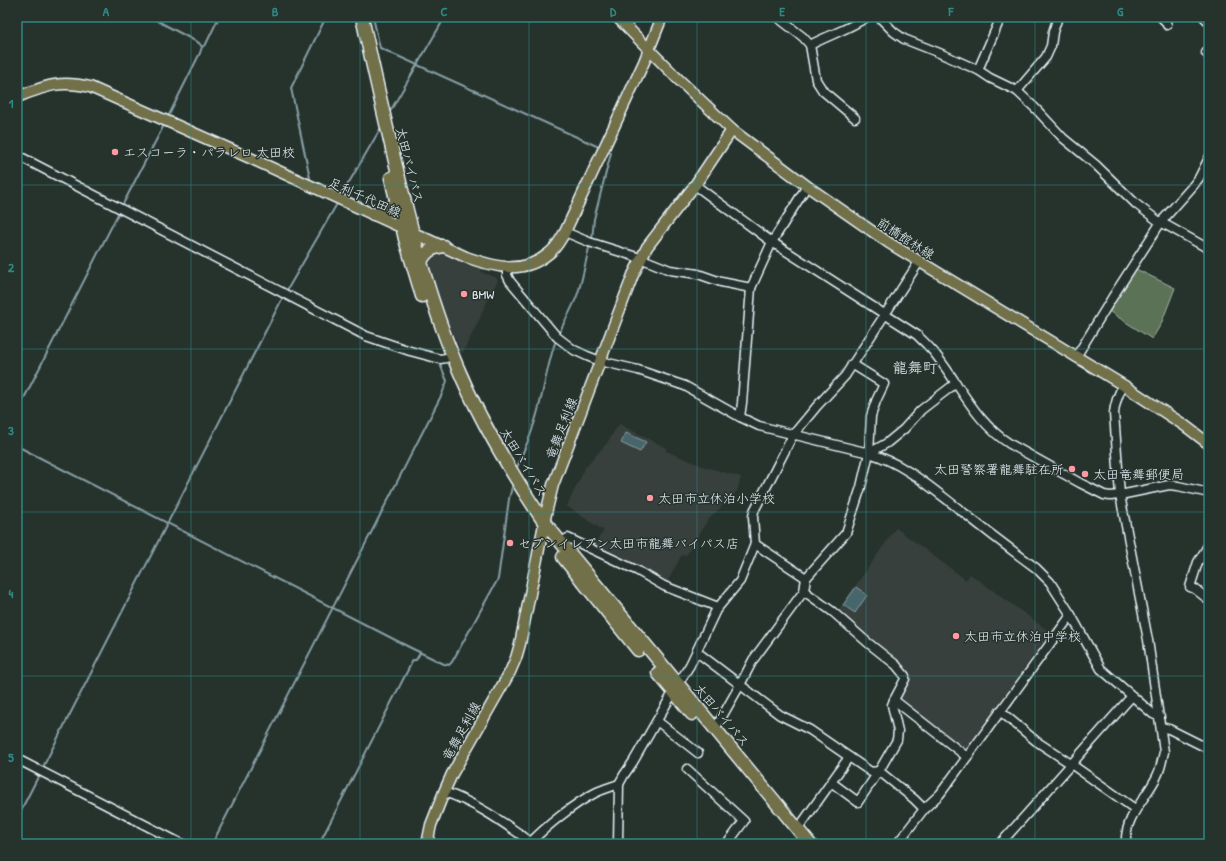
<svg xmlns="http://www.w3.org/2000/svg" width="1226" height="861" viewBox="0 0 1226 861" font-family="'Patrick Hand','Klee One',sans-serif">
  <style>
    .built { fill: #393f3d }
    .green { fill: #5c7256; stroke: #a2b2a7 }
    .water { fill: #46666c; stroke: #879ea4 }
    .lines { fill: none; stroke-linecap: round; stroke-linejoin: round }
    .stream { stroke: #879ea4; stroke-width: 2 }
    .minor-casing { stroke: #e8f1f8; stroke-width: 11 }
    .major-casing { stroke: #e8f1f8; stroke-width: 13 }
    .highway-casing { stroke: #e8f1f8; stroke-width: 15 }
    .minor { stroke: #26332d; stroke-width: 8 }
    .major { stroke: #71704a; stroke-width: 10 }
    .highway { stroke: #71704a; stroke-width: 12 }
    .grid { fill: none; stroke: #308883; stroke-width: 1; stroke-opacity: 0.55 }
    .poi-dot { fill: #ff9aa2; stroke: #26332d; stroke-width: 1.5 }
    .labels { text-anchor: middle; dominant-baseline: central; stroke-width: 3; stroke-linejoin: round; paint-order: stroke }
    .poi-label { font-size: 13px; fill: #e8f1f8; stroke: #26332d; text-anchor: start }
    .street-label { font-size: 13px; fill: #e8f1f8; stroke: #26332d }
    .quarter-label { font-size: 15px; fill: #e8f1f8; stroke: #26332d }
    .neatline { fill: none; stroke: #308883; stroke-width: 1.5 }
    .grid-label { font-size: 13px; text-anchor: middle; font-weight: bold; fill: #308883 }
  </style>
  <rect width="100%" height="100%" fill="#26332d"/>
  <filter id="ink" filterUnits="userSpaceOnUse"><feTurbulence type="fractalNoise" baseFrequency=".025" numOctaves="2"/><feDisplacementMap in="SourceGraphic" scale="8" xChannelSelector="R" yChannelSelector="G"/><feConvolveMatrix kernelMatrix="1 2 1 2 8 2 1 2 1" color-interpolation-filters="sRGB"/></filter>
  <g filter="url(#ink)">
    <g class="built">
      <polygon points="445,253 482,269 481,272 495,277 498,280 481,314 481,316 462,354 442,308 428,264 431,256"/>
      <polygon points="619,424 666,448 666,451 705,467 741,477 737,491 707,521 687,554 681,556 666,584 591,547 604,531 567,506 585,468 607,443"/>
      <polygon points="896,528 966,580 970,574 1050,632 967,749 962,750 897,700 908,675 837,612"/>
    </g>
    <polygon class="green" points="1134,268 1175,288 1161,324 1152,339 1107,310"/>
    <g class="water">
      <polygon points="626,433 646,442 640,452 621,443"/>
      <polygon points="856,587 867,595 855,613 843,605"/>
    </g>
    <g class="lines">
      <g class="stream">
        <polyline points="150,17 199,43 202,47 200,53 169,115"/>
        <polyline points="373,17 380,48 601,148"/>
        <polyline points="202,47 206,44 219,17"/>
        <polyline points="388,115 445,17"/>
        <polyline points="310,178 291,88 326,17"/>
        <polyline points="341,196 382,126"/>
        <polyline points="122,206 164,125"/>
        <polyline points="592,240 594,219 611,153 607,151"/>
        <polyline points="286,292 338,202"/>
        <path d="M558 336C564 321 573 308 578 293 583 277 586 260 590 244"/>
        <polyline points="17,412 120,210"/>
        <polyline points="17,446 409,647 444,664 449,665 452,662 498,579 509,499 513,483"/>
        <path d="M516 471C520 456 529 442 533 427 543 399 546 368 556 340"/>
        <polyline points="42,769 284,295"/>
        <polyline points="17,818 40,773"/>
        <polyline points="212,844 442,394 447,381 440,364"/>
        <polyline points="319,844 413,660 416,660 420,653"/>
      </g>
      <g class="minor-casing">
        <g id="minor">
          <polyline points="777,17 803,37 810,45 816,80 823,91 855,118"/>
          <polyline points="879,17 894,32 904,39 937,52 978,70 990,78 1017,91 1036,109 1063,138 1096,165 1136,204 1157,220 1209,249"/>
          <polyline points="1161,17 1166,22 1167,25"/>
          <polyline points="1204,17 1209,22"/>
          <path d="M810 45C829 35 849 29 867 17"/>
          <polyline points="1206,53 1209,49"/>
          <polyline points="978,70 1001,17"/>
          <polyline points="1017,91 1046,57 1051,46 1053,32 1058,17"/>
          <polyline points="17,155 366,336 410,351 440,359 446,358"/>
          <path d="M695 185 772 242 917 335C924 342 931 348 936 355 960 385 976 423 1010 444L1080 483 1104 495 1110 496 1120 495 1169 485 1178 486 1209 493"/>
          <polyline points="565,232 589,242 640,258 670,270 698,274 721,282 751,288"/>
          <path d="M507 268V275L510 281 557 337 574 350 587 356 600 361 638 370 685 386 740 417 759 426 869 453C905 464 930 487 959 509 984 529 1010 549 1036 568L1050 582 1071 615 1101 669 1153 714 1160 717"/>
          <polyline points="1076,357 1112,298 1161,222 1192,187 1199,178 1209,158"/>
          <path d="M1123 385C1118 395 1115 402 1114 413L1120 495 1148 640 1164 752C1162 760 1161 768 1157 776 1146 799 1124 817 1126 844"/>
          <polyline points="740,417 742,403 751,288 772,242 807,186"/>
          <polyline points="869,453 887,443 904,429 921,410 956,383"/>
          <polyline points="561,542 568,538 638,571 664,586 718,607"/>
          <polyline points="1209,544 1198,562 1190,587 1195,589 1209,600"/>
          <polyline points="806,578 846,533 861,487 869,453 871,416 876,401 884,384 852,364"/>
          <polyline points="804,591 833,612 867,642 896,665 905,676 905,679 894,700 967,757"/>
          <polyline points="697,652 780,715 810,730 871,772 879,771 914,799 924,809"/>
          <polyline points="1000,711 1036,741 1071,764 1135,809"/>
          <polyline points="657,721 698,753"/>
          <polyline points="1161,727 1169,729 1209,749"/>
          <polyline points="715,729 740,685 753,660 804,591 806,578 755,544"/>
          <polyline points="17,759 182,844"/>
          <polyline points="687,769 744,821 727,844"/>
          <polyline points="831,782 858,802 879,771 897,740 898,731 892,705 894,700"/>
          <path d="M444 792C475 802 504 823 531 842"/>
          <polyline points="798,829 849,757"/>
          <path d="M529 844C545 827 575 803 595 793 603 789 611 787 619 784"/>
          <polyline points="618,844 619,784 624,775 633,762 678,684 690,665 716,610 740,581 755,544 753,517 754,511 793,435 817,406 845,376 919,262"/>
          <polyline points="897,844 924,809 940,794 1071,615"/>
          <polyline points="1000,844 1132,696"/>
        </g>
      </g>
      <g class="major-casing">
        <g id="major">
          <polyline points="617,17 677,78 732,130 807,186 889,243 1123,385 1184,425 1209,444"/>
          <path d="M17 97C46 86 59 80 90 87L250 158 466 257C494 267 523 275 548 254 556 249 560 240 565 232L644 62 662 17"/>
          <polyline points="427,844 431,825 444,792 452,774 510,672 516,658 520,644 547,509 553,485 633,275 647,247 695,185 732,130"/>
        </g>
      </g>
      <g class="highway-casing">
        <g id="highway">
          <path d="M362 17C375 76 388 135 403 194 417 252 433 310 457 366 480 421 511 473 544 522L678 684 810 844"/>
          <polyline points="391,178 405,239 422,296"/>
          <path d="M373 214C384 215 391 211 396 202"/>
          <path d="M421 262C426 251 432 248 443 246"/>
          <polyline points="563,557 638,650"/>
          <polyline points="658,673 692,714"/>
        </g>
      </g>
      <use href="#minor" class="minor"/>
      <use href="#major" class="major"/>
      <use href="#highway" class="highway"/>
    </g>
  </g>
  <path class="grid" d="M191 17V844M360 17V844M529 17V844M697 17V844M866 17V844M1035 17V844M17 185H1209M17 349H1209M17 512H1209M17 676H1209"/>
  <g class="poi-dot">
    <circle cx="115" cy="152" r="4"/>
    <circle cx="464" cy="294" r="4"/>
    <circle cx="1072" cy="469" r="4"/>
    <circle cx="1085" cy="474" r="4"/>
    <circle cx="650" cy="498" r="4"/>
    <circle cx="510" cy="543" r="4"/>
    <circle cx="956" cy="636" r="4"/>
  </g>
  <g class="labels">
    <g class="poi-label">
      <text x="123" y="152">エスコーラ・パラレロ 太田校</text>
      <text x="472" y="294">BMW</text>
      <text x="1064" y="469" text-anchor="end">太田警察署龍舞駐在所</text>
      <text x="1093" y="474">太田竜舞郵便局</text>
      <text x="658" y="498">太田市立休泊小学校</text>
      <text x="518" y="543">セブンイレブン太田市龍舞バイパス店</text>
      <text x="964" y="636">太田市立休泊中学校</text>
    </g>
    <g class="street-label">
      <text transform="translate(410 165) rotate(76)">太田バイパス</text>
      <text transform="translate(365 197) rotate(24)">足利千代田線</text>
      <text transform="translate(906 238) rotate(33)">前橋館林線</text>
      <text transform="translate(561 428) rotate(-69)">竜舞足利線</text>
      <text transform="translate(524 462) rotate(59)">太田バイパス</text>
      <text transform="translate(722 715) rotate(50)">太田バイパス</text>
      <text transform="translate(461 731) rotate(-61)">竜舞足利線</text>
    </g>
    <g class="quarter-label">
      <text x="915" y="367">龍舞町</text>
    </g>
  </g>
  <rect width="1226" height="861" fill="none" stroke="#26332d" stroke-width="44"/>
  <rect x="22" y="22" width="1182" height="817" class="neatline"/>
  <g class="grid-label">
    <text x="106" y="16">A</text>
    <text x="275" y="16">B</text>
    <text x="444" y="16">C</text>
    <text x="613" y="16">D</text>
    <text x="782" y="16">E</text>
    <text x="951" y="16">F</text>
    <text x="1120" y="16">G</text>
    <text x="11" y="108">1</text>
    <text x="11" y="272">2</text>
    <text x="11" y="435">3</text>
    <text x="11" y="598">4</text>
    <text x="11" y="762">5</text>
  </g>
</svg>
